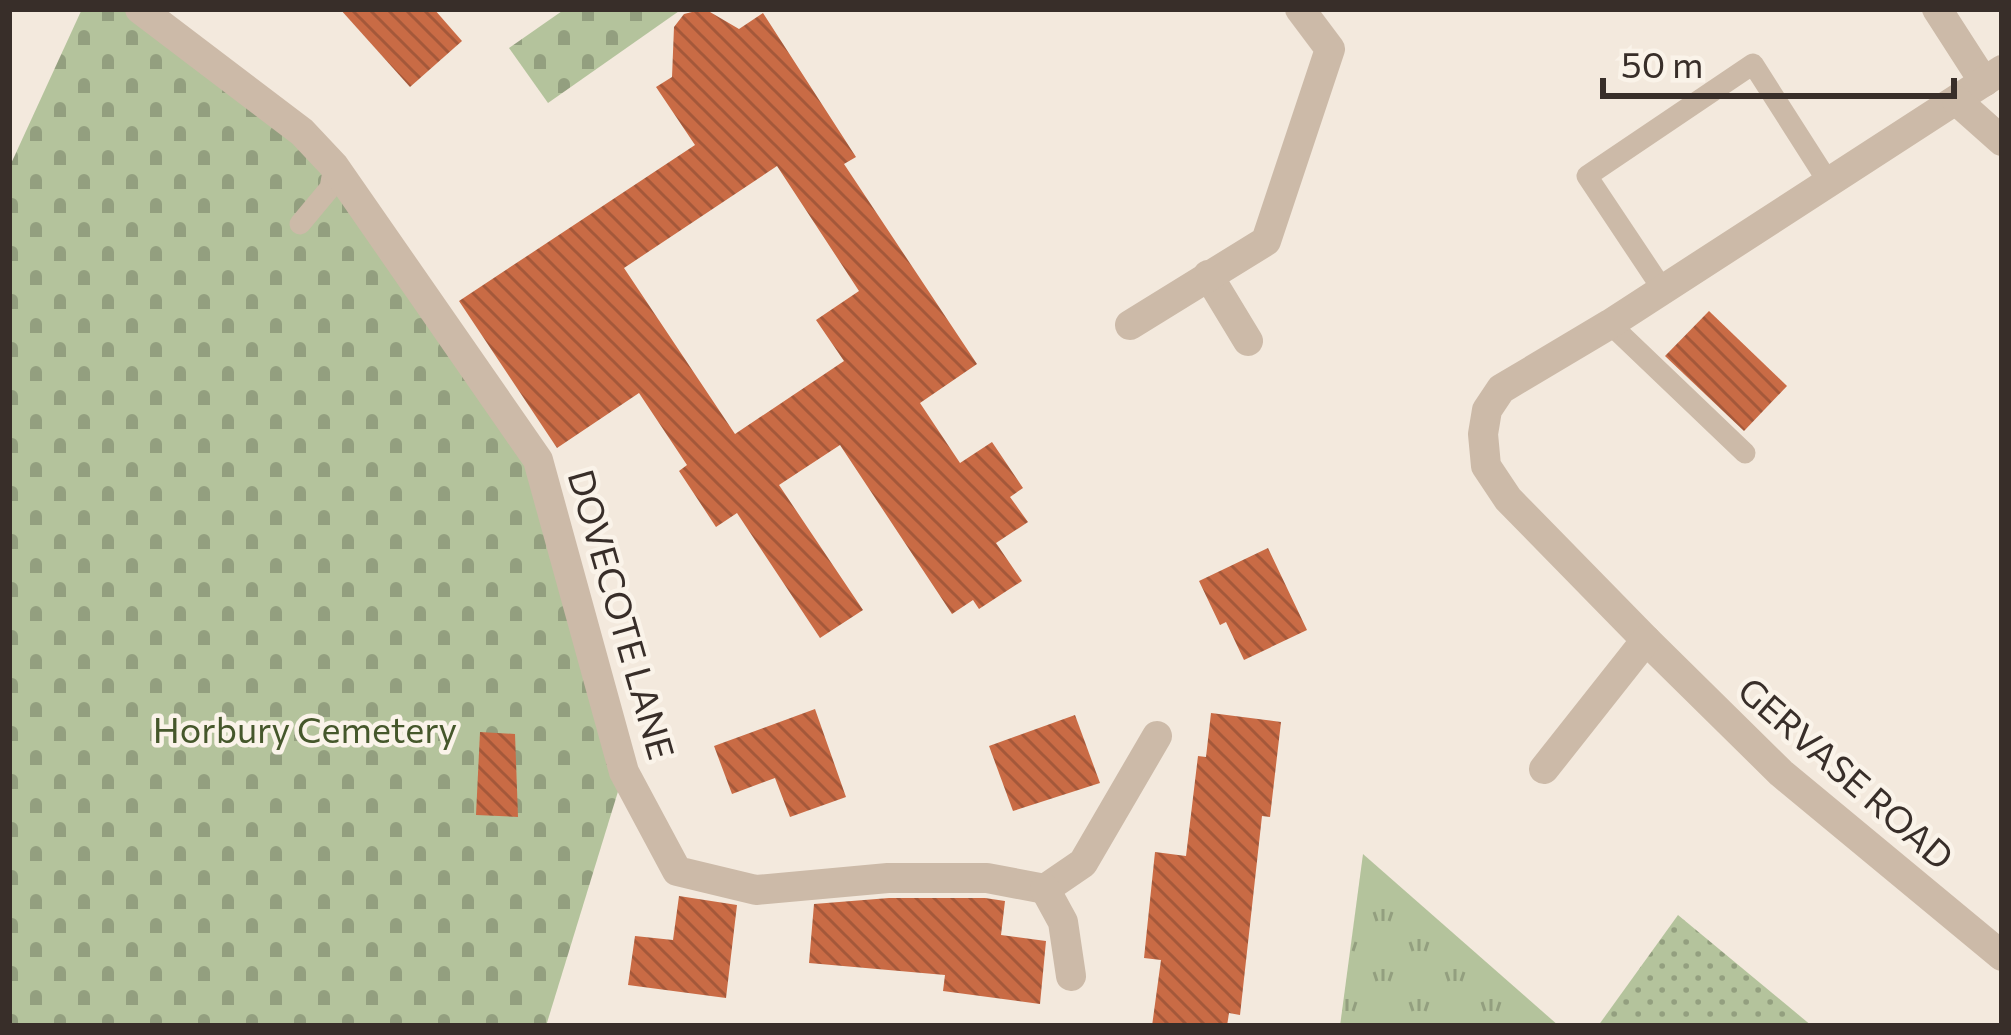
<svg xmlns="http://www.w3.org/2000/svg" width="2011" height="1035" viewBox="0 0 2011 1035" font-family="Commissioner,sans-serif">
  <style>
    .grass { fill: url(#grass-tufts) }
    .cemetery { fill: url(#cemetery-stones) }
    .park { fill: url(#park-dots) }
    .building { fill: url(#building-back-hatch); fill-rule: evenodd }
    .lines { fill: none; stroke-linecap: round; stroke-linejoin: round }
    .lane { stroke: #ccbaa8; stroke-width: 21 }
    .street { stroke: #ccbaa8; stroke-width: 30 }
    .labels { text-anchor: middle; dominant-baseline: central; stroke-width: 9; stroke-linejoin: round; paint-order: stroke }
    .street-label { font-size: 36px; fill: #382e29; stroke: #faf3e9 }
    .park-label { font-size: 36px; fill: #45572b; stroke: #faf3e9 }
  </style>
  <defs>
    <pattern id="grass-tufts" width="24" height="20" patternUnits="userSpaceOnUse" patternTransform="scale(3)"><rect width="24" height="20" fill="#b4c39c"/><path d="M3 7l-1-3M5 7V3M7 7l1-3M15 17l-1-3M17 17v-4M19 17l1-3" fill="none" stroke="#939f7f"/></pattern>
    <pattern id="cemetery-stones" width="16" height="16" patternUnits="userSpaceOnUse" patternTransform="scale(3)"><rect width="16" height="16" fill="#b4c39c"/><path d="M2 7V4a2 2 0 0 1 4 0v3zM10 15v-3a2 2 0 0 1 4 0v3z" fill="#939f7f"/></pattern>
    <pattern id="park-dots" width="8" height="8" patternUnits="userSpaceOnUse" patternTransform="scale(3)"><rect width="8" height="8" fill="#b4c39c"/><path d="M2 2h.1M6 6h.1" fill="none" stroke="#939f7f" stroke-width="1.8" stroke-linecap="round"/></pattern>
    <pattern id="building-back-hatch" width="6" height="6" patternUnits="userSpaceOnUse" patternTransform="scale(3)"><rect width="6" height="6" fill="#c96b45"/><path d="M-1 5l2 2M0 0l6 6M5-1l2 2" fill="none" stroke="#a4583a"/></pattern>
  </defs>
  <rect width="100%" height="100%" fill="#f3e9dd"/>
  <polygon class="grass" points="1363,854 1559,1026 1340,1026"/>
  <g class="cemetery">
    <polygon points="82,9 140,9 302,132 538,460 624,772 546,1026 9,1026 9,168"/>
    <polygon points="565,9 682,9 548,103 509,48"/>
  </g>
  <polygon class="park" points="1678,915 1812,1026 1598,1026"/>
  <g class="building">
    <polygon points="340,9 434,9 462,41 410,87"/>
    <path d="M696 11 710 12 739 29 763 13 856 157 844 164 977 364 920 403 960 463 992 442 1023 488 1010 497 1028 522 996 543 1022 581 979 609 973 600 952 614 840 445 779 485 863 610 820 638 737 513 716 527 679 471 687 465 639 393 557 448 459 301 695 145 656 87 672 77 674 27 684 14ZM777 166 859 291 816 320 844 361 735 434 624 268Z"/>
    <polygon points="1709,311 1787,386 1744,431 1665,356"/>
    <polygon points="1268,548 1307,630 1244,660 1226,622 1220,625 1199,581"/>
    <polygon points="815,709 846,797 790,817 775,778 732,794 714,746"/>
    <polygon points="1211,713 1281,722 1270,817 1262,816 1240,1015 1229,1013 1227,1026 1152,1026 1161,960 1144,958 1155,852 1186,856 1198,756 1206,757"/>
    <polygon points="1075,715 1100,783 1013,811 989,746"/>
    <polygon points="480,732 515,734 518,817 476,815"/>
    <polygon points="679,896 737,905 726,998 628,985 635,936 673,940"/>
    <polygon points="889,898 985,898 1005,901 1001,935 1046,941 1040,1004 943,991 945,975 809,963 814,904"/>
  </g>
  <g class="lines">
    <g class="lane">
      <polyline points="300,224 330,188 334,166"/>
      <polyline points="1663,290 1587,176 1753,64 1827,180"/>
      <polyline points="1610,324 1745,453"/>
    </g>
    <g class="street">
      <polyline points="140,9 302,132 334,166 538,460 624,772 677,871 756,890 888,878 987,878 1045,889 1083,863 1157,736"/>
      <polyline points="1937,9 1984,82"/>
      <polyline points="2002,70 1610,324 1501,389 1487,410 1483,434 1486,466 1508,499 1646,640 1781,773 2002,956"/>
      <polyline points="1957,101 2002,141"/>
      <polyline points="1208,275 1248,341"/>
      <polyline points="1130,325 1266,241 1330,49 1300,9"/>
      <polyline points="1544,769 1646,640"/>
      <polyline points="1045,889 1063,922 1071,976"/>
    </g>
  </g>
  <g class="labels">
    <g class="street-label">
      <text transform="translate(623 614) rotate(74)">DOVECOTE LANE</text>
      <text transform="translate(1847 772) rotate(41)">GERVASE ROAD</text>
    </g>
    <g class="park-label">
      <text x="305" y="728">Horbury Cemetery</text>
    </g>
  </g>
  <rect width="2011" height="1035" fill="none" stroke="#382e29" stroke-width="24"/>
  <path d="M1603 78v18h351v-18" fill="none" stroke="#382e29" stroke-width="6"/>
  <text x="1621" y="78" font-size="36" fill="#382e29" stroke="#faf3e9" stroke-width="9" paint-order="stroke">50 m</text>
</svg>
